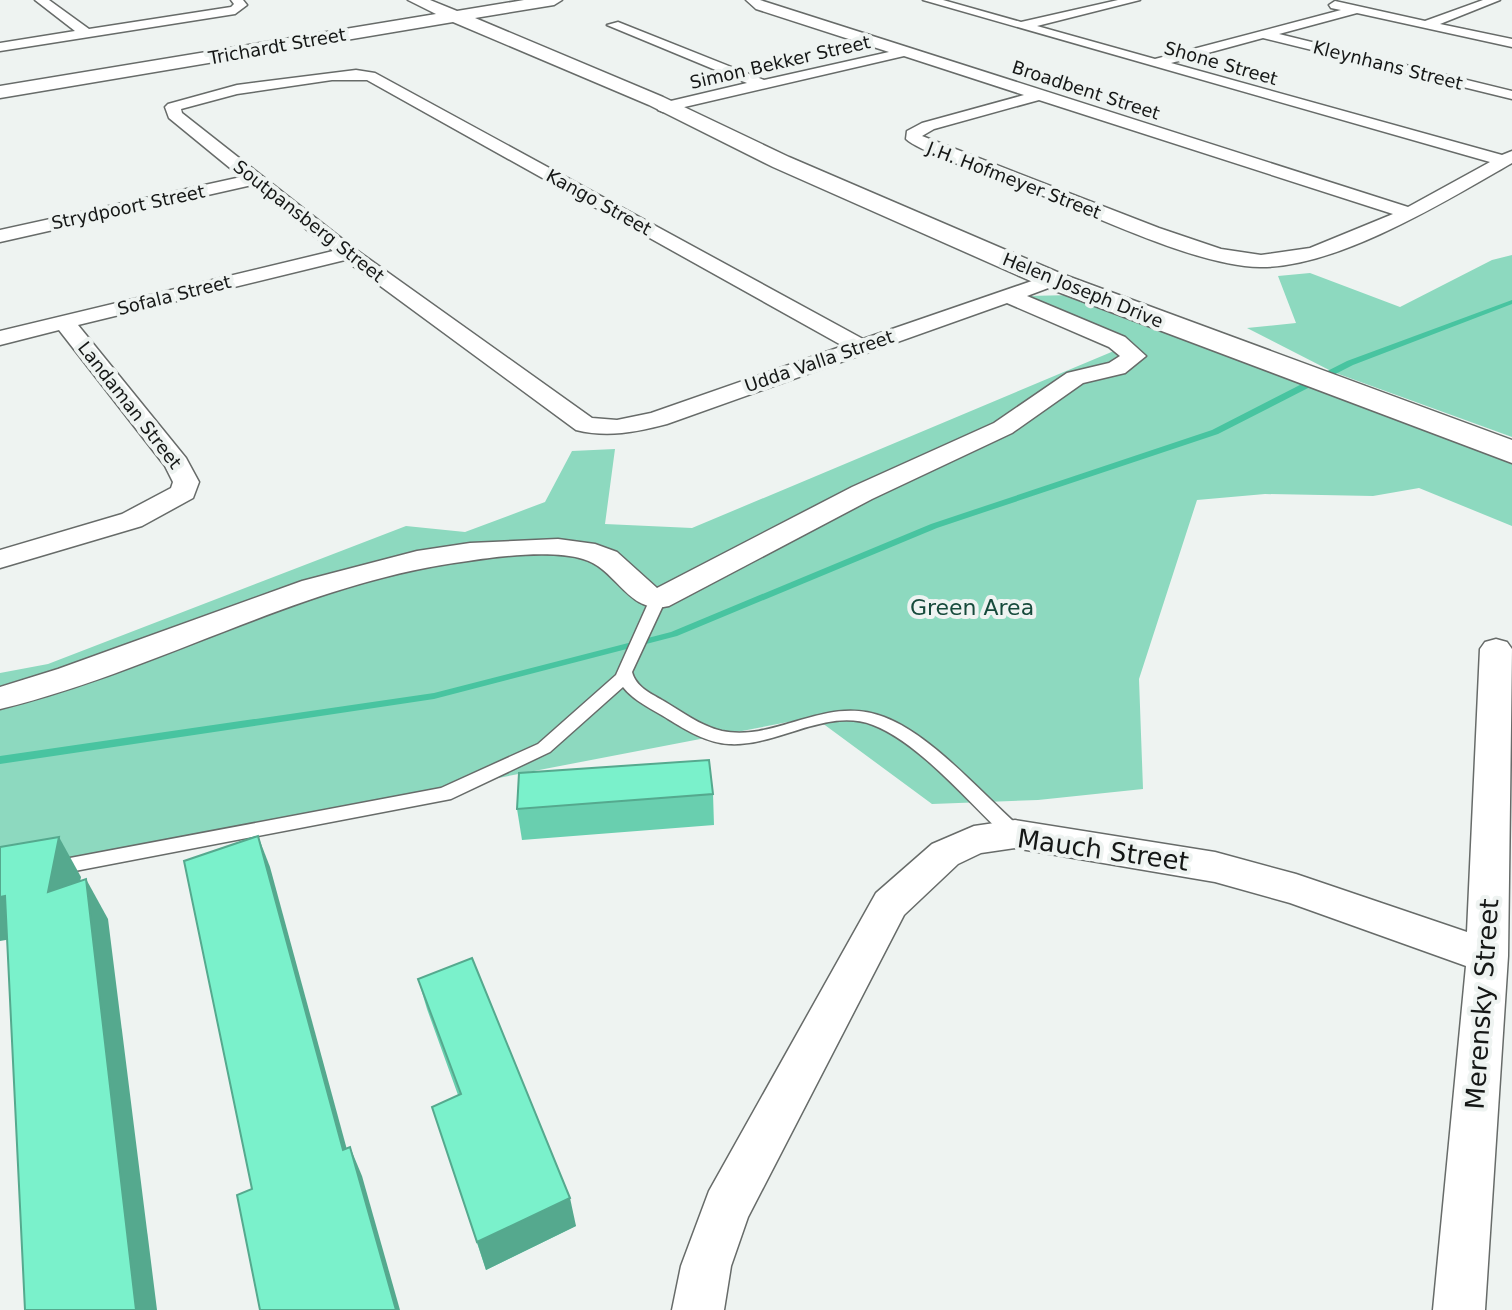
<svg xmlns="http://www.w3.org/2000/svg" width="1512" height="1310" viewBox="0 0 1512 1310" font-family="'DejaVu Sans',sans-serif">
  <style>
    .green { fill: #8dd9bf }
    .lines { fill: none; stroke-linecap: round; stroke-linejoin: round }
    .stream { fill: #48c4a0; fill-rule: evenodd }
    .lane-casing { stroke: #676b69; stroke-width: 3 }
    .street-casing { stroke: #676b69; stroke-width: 3 }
    .secondary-casing { stroke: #676b69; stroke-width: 3 }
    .lane { fill: #fff; fill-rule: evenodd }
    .street { fill: #fff; fill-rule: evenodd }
    .secondary { fill: #fff; fill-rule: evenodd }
    .wall { fill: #69cfaf }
    .shaded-wall { fill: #55a98e }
    .building { fill: #7af1cb; stroke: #55a98e; stroke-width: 2 }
    .labels { text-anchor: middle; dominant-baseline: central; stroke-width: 8; stroke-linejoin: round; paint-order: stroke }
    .far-street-label { font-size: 18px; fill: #151716; stroke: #eef3f1 }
    .park-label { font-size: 22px; fill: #164a3b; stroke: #eef3f1 }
    .near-street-label { font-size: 26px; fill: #151716; stroke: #eef3f1 }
  </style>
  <rect width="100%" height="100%" fill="#eef3f1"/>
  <g class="green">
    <polygon points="1512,255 1512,437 1333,372 1247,328 1296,323 1278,276 1310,273 1400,307 1492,260"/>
    <polygon points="1074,295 1512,463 1512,526 1419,488 1373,496 1265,494 1197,500 1139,679 1143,789 1038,800 932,804 814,717 0,874 0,673 48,664 406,526 465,532 545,502 572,451 615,449 605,524 692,528 1133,343 1026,296"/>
  </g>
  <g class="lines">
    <polygon class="stream" points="1512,300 1512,304 1353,365 1218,434 937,528 677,636 434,699 0,764 0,756 434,693 671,632 931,524 1212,430 1347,361"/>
    <g class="lane-casing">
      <path id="lane" d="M658 594 666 599 632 672C636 687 650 693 662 700 681 711 700 726 722 731 777 742 826 694 884 717 932 735 983 795 1022 829L1024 834 1022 839 1015 841 1008 839C971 805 920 743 873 725 826 707 777 747 729 744 707 743 686 730 668 719 652 709 634 701 623 687L550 752 451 799 54 875 47 873 44 868 47 863 54 861 441 788 538 744 616 675 650 599Z"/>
    </g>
    <g class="street-casing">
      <g id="street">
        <polygon points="35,0 49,0 89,29 231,7 234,4 231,0 243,0 247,5 235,14 0,51 0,43 75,31"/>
        <path d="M746 0H760L1408 207 1490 162 923 0H943L1021 22 1118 0H1140L1037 26 1155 59 1341 10 1331 8 1329 5 1335 1 1425 21 1483 0H1500L1440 24 1512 39V47L1357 13 1279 34 1512 91V99L1263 38 1171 63 1502 155 1512 151V163C1446 201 1337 268 1260 267 1198 266 1100 218 1041 195 1015 185 920 153 906 139L907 131 922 123 1024 95 904 56 663 112 658 110V104L747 83 607 25 618 22 764 80 889 52 756 9ZM1039 100 1393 214 1310 248 1261 255 1221 249 1159 228 922 136 934 129Z"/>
        <path d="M356 70 375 73 863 339 1052 274 1062 280 1059 284 1027 296 1125 337 1146 356 1125 373 1083 383 1012 433 872 499 669 606C628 616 617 568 583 559 553 550 499 556 468 561 303 582 160 670 0 709V687L58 669 302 581 417 551 470 543 558 539 595 544 617 552 657 588 852 487 994 423 1067 373 1109 363 1120 356 1109 347 1007 303 667 424C636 432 608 438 576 430L345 260 78 325 186 458 199 482 193 498 142 526 0 568V550L122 514 171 488 173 482 165 466 59 330 0 345V331L333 251 252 185 0 242V230L241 177 169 118 165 107 168 104 237 85ZM332 80H367L843 346 651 413 617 420 592 418 355 249 182 113 181 109 237 94Z"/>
        <polygon points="1496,639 1507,642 1512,649 1508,956 1485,1310 1433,1310 1466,966 1290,903 1215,882 1015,848 981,853 958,864 904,915 748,1217 731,1266 724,1310 672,1310 681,1266 709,1191 876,893 932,844 974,826 1015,820 1215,852 1296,874 1467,932 1480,649 1485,642"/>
      </g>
    </g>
    <g class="secondary-casing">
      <polygon id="secondary" points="408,0 430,0 457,11 524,0 562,0 554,5 475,18 663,97 789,157 1062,274 1512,440 1512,463 1042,286 773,167 649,105 453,22 0,98 0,86 436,14"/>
    </g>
    <use href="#lane" class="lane"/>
    <use href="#street" class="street"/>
    <use href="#secondary" class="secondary"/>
  </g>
  <g class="wall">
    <polygon points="713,794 714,825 522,840 517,809"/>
    <polygon points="418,979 576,1226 486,1270 432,1107 458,1095 427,1009"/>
  </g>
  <g class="shaded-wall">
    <polygon points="258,836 270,867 355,1179 343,1150"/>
    <polygon points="59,837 81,877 70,932 48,892"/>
    <polygon points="86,879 108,919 157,1310 136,1310"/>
    <polygon points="5,896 29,936 0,941 0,897"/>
    <polygon points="350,1147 362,1176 400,1310 396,1310"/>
    <polygon points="570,1198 576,1226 486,1270 477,1242"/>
  </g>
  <g class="building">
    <polygon points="709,760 713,794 517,809 519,773"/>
    <polygon points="258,836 343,1150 350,1147 396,1310 260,1310 237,1195 252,1189 184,861"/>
    <polygon points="59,837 48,892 86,879 136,1310 25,1310 5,896 0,897 0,847"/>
    <polygon points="472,958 570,1198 477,1242 432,1107 461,1094 418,979"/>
  </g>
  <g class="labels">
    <g class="far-street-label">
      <text transform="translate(277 46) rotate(-10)">Trichardt Street</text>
      <text transform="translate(780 62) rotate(-13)">Simon Bekker Street</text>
      <text transform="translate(1221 63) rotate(16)">Shone Street</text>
      <text transform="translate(1388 65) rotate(14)">Kleynhans Street</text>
      <text transform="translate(1086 90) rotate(18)">Broadbent Street</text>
      <text transform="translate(1014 180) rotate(21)">J.H. Hofmeyer Street</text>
      <text transform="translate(599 202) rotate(29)">Kango Street</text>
      <text transform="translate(128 207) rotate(-12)">Strydpoort Street</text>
      <text transform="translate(309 221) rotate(38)">Soutpansberg Street</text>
      <text transform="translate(1083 290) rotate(22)">Helen Joseph Drive</text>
      <text transform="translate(174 295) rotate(-14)">Sofala Street</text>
      <text transform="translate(819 361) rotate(-19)">Udda Valla Street</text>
      <text transform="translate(130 405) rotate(52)">Landaman Street</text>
    </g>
    <g class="park-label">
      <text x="972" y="607">Green Area</text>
    </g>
    <g class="near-street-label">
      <text transform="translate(1103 850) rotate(8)">Mauch Street</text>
      <text transform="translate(1482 1004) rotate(-86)">Merensky Street</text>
    </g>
  </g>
</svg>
